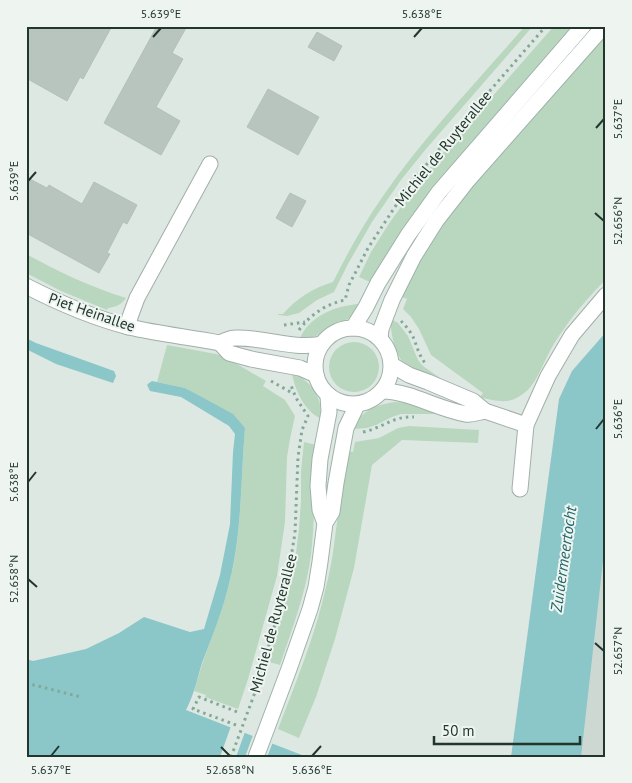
<svg xmlns="http://www.w3.org/2000/svg" width="632" height="783" viewBox="0 0 632 783" font-family="'PT Sans',sans-serif">
  <style>
    .built { fill: #cdd8d2 }
    .green { fill: #b9d7be }
    .water { fill: #8bc6c8 }
    .pier { fill: #dee8e3 }
    .building { fill: #b7c5be; stroke: #b2c1b9 }
    .lines { fill: none; stroke-linecap: round; stroke-linejoin: round }
    .minor-casing { stroke: #a2afa9; stroke-width: 17 }
    .tertiary-casing { stroke: #a2afa9; stroke-width: 17 }
    .secondary-casing { stroke: #9fb3a9; stroke-width: 17 }
    .path { stroke: #82a998; stroke-width: 3; stroke-dasharray: 2.5 4; stroke-linecap: butt }
    .minor { stroke: #fff; stroke-width: 15 }
    .tertiary { stroke: #fff; stroke-width: 15 }
    .secondary { stroke: #fff; stroke-width: 15 }
    .ticks { fill: none; stroke: #22362e; stroke-width: 2 }
    .labels { text-anchor: middle; dominant-baseline: central; stroke-width: 4; stroke-linejoin: round; paint-order: stroke }
    .street-label { font-size: 15px; fill: #22362e; stroke: #eef5f1 }
    .water-label { font-size: 16px; font-style: italic; fill: #23676b; stroke: #eef5f1 }
    .neatline { fill: none; stroke: #22362e; stroke-width: 2 }
    .ticks-label { font-size: 12px; text-anchor: middle; fill: #22362e }
  </style>
  <rect width="100%" height="100%" fill="#dee8e3"/>
  <polygon class="built" points="606,376 606,757 540,757"/>
  <g class="green">
    <path d="M525 26H533L426 149 401 180 372 222 348 264 334 292 317 300 299 313 287 316 278 315V314H283C297 298 313 288 333 282 348 252 364 223 383 196 425 135 477 82 525 26Z"/>
    <polygon points="554,26 573,26 567,33 569,35 372,283 359,277 371,252 390,222 429,169"/>
    <path d="M606 31V279C591 295 576 311 564 329 558 337 552 346 548 355 540 370 535 387 520 396 508 404 497 401 483 398L480 397 483 393 431 355 419 329 411 317 403 309 407 299 402 297 414 270 454 206Z"/>
    <path d="M26 254C59 272 91 287 126 298 121 305 116 307 108 308L107 310 61 291 26 273Z"/>
    <path d="M358 304 360 305 355 314 350 318 331 326 316 336 309 338H300C310 316 335 306 358 304Z"/>
    <path d="M393 320 398 323 408 336 418 360 423 366 440 378V379C430 376 419 373 409 368 397 361 390 335 391 321Z"/>
    <circle cx="354" cy="367" r="25"/>
    <path d="M167 345 216 354 225 357 266 381 263 386 285 400 295 416 290 439 287 457 285 522 277 576 248 679 238 709 205 697 206 695 194 691C206 647 226 607 234 562 242 518 241 473 245 428L202 398 185 388 157 382Z"/>
    <path d="M293 373C310 380 324 399 320 418 305 412 295 390 292 374Z"/>
    <path d="M395 402C410 402 422 407 435 413L434 414H401L392 417 376 425 367 428 354 429 353 427C363 410 375 405 395 402Z"/>
    <path d="M409 426 479 430 478 443 402 440 372 465 354 568 335 639 316 697 299 738 278 729C296 682 315 636 326 587 333 561 335 535 339 508 341 489 344 470 347 451L353 452 355 442 379 438 398 428Z"/>
    <path d="M304 442 316 445C315 464 314 483 314 502 314 520 313 537 311 555 306 593 292 629 280 665L269 662 294 570 299 528 301 500V471Z"/>
  </g>
  <g class="water">
    <polygon points="606,332 606,534 581,757 511,757 559,399 572,371"/>
    <polygon points="26,338 36,343 114,371 116,376 113,383 56,364 26,349"/>
    <path d="M152 381 185 388 233 414 245 428C241 473 242 517 234 561 228 596 215 630 202 663 197 679 194 695 186 710L307 757H26V659L33 661 86 649 119 633 144 617 190 632 204 629 220 575 230 524 233 452 235 434 229 426 181 397 150 391 147 385 149 383Z"/>
  </g>
  <g class="pier">
    <polygon points="231,726 245,732 236,757 220,757"/>
    <polygon points="253,735 273,742 267,757 245,757"/>
  </g>
  <g class="building">
    <polygon points="26,26 112,26 83,79 80,77 67,101 26,78"/>
    <polygon points="157,26 187,26 172,53 183,59 156,107 180,121 161,155 104,123"/>
    <polygon points="317,32 342,46 334,61 308,47"/>
    <polygon points="268,89 319,117 298,155 247,127"/>
    <polygon points="26,177 47,188 49,185 82,204 94,182 137,205 127,224 123,222 107,253 110,254 99,273 26,233"/>
    <polygon points="290,193 306,201 292,227 276,218"/>
  </g>
  <g class="lines">
    <g class="minor-casing">
      <g id="minor">
        <polyline points="128,327 130,317 137,298 210,164"/>
        <path d="M383 391C412 392 437 409 466 414 472 415 479 412 485 411L473 401 428 382 409 375 392 365"/>
        <polyline points="485,411 526,425"/>
        <polyline points="520,489 526,425 548,376 572,335 606,295"/>
      </g>
    </g>
    <g class="tertiary-casing">
      <g id="tertiary">
        <path d="M26 286C59 303 94 318 129 327 159 334 189 337 220 343"/>
        <path d="M316 375 300 368 251 359 229 353 220 343C224 341 230 338 235 338 264 337 292 350 322 344"/>
      </g>
    </g>
    <g class="secondary-casing">
      <g id="secondary">
        <circle cx="353" cy="366" r="38"/>
        <polyline points="353,328 366,307 378,283 408,235 439,192 583,26"/>
        <polyline points="380,339 381,329 392,300 414,256 436,221 468,180 604,26"/>
        <polyline points="325,523 320,510 318,486 320,459 329,412 328,395"/>
        <polyline points="256,757 289,669 310,609 316,587 320,562 325,523 332,512 336,483 346,428 357,405"/>
      </g>
    </g>
    <g class="path">
      <path d="M401 321C406 326 411 332 414 339 417 347 419 355 425 363"/>
      <polyline points="284,325 305,322"/>
      <path d="M299 330C311 314 326 304 345 300L349 285 368 248 408 187 436 153 546 26"/>
      <polyline points="271,381 294,394"/>
      <path d="M363 432C383 428 392 416 414 417"/>
      <polyline points="26,683 81,697"/>
      <polyline points="236,725 193,709 199,697 240,713"/>
      <polyline points="231,757 257,687 279,610 289,570 295,533 298,457 302,430 308,416 296,398 290,383"/>
    </g>
    <use href="#minor" class="minor"/>
    <use href="#tertiary" class="tertiary"/>
    <use href="#secondary" class="secondary"/>
  </g>
  <path class="ticks" d="M153 37 161 28M414 37 422 28M596 128 604 119M28 181 36 172M595 213 604 221M596 429 604 419M28 482 36 472M28 579 37 587M595 643 604 651M221 747 230 756M51 756 59 746M312 756 321 746"/>
  <g class="labels">
    <g class="street-label">
      <text transform="translate(443 148) rotate(-51)">Michiel de Ruyterallee</text>
      <text transform="translate(92 312) rotate(19)">Piet Heinallee</text>
      <text transform="translate(273 623) rotate(-75)">Michiel de Ruyterallee</text>
    </g>
    <g class="water-label">
      <text transform="translate(563 559) rotate(-82)">Zuidermeertocht</text>
    </g>
  </g>
  <rect width="632" height="783" fill="none" stroke="#eef5f1" stroke-width="55"/>
  <path d="M434 736v8h146v-8" fill="none" stroke="#22362e" stroke-width="2.5"/>
  <text x="442" y="736" font-size="15" fill="#22362e" stroke="#eef5f1" stroke-width="4" paint-order="stroke">50 m</text>
  <rect x="28" y="28" width="576" height="728" class="neatline"/>
  <g class="ticks-label">
    <text x="161" y="18">5.639°E</text>
    <text x="422" y="18">5.638°E</text>
    <text transform="translate(618 119) rotate(-90)" y="4">5.637°E</text>
    <text transform="translate(14 181) rotate(-90)" y="4">5.639°E</text>
    <text transform="translate(618 221) rotate(-90)" y="4">52.656°N</text>
    <text transform="translate(618 419) rotate(-90)" y="4">5.636°E</text>
    <text transform="translate(14 482) rotate(-90)" y="4">5.638°E</text>
    <text transform="translate(14 579) rotate(-90)" y="4">52.658°N</text>
    <text transform="translate(618 651) rotate(-90)" y="4">52.657°N</text>
    <text x="51" y="774">5.637°E</text>
    <text x="230" y="774">52.658°N</text>
    <text x="312" y="774">5.636°E</text>
  </g>
</svg>
